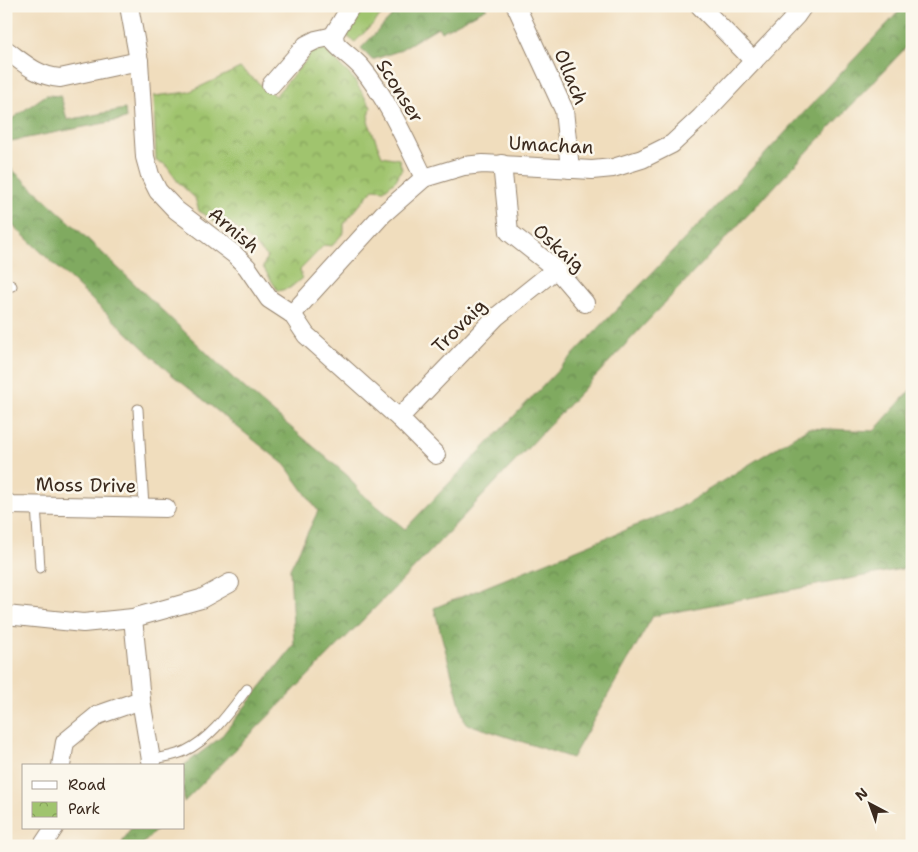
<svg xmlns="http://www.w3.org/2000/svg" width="918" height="852" viewBox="0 0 918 852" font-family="'Shantell Sans',sans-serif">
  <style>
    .grass { fill: url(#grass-tufts); stroke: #6e7746 }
    .forest { fill: url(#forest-crowns); stroke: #5e6a40 }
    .park { fill: url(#park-crowns); stroke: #6e7746 }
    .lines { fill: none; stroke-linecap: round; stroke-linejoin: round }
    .service-casing { stroke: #96846e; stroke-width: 11 }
    .minor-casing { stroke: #96846e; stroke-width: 20 }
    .service { stroke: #fff; stroke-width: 9 }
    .minor { stroke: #fff; stroke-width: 18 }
    .labels { text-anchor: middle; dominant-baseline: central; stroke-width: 5; stroke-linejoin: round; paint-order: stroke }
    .street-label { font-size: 19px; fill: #3b2a1e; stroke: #fbf7ec }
  </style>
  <defs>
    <pattern id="grass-tufts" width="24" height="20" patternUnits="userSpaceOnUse" patternTransform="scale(1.25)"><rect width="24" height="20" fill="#a0c46e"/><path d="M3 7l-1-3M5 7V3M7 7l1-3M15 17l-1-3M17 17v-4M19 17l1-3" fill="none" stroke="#849f5a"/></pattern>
    <pattern id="forest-crowns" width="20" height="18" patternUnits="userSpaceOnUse" patternTransform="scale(1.25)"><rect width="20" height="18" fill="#80aa61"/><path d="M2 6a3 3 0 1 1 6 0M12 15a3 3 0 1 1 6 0" fill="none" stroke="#6a8b4f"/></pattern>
    <pattern id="park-crowns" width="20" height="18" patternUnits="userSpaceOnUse" patternTransform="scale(1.25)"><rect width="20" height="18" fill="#a0c46e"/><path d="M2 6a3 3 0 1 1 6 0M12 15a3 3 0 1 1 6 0" fill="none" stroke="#849f5a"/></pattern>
  </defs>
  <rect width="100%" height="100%" fill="#fbf7ec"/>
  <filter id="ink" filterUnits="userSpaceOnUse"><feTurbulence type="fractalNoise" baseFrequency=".02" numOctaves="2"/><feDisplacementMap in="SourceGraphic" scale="10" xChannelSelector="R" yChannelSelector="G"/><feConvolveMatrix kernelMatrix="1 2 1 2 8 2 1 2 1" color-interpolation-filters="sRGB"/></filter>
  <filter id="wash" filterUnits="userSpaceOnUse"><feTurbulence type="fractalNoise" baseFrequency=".0096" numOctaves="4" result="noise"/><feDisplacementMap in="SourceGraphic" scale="20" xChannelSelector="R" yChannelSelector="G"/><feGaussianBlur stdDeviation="1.12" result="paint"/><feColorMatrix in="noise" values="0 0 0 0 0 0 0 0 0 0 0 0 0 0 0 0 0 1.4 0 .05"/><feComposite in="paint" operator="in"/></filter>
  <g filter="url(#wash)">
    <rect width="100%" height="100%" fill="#f0ddbd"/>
    <polygon class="grass" points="363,6 391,6 355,42 345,35 345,31"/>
    <g class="forest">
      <polygon points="406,6 485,6 487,8 441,32 438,27 398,51 372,60 361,48 397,11"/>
      <polygon points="904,6 912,6 912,41 424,558 184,802 183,766 220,738 294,645 290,569 318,511 285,465 171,374 6,219 6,164 70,222 234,379 348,476 361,493 405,529 705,218"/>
      <polygon points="46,95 61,96 67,120 125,109 126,119 6,142 6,123"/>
      <polygon points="912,388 912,567 653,616 572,758 465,723 434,608 679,508 808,428 874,431"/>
      <polygon points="131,828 158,828 141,846 120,846"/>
    </g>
    <polygon class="park" points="319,44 353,78 371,107 368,121 382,156 399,159 402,169 396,180 384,190 373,189 344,224 344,232 332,246 324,245 300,270 302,278 290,288 278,291 263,267 267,256 226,219 219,224 199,211 195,198 178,182 165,164 156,161 154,96 189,92 240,68 275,96 308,58 312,48"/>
  </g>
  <g filter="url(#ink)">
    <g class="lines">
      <g class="service-casing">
        <g id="service">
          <polyline points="6,282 12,286"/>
          <polyline points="138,409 144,507"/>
          <polyline points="36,505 40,568"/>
          <path d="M151 760C162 757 175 756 185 751 211 739 230 711 247 689"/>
        </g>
      </g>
      <g class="minor-casing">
        <g id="minor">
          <polyline points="129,6 139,61 145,157 150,175 158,191 176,210 234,254 247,267 269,299 292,314 306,335 399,418 436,455"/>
          <path d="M351 6 334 34 335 43C343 52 353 58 361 67 386 96 407 143 424 178"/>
          <polyline points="516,6 564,110 570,169"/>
          <polyline points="700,6 754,61"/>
          <path d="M6 50C24 63 37 76 60 78L139 61"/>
          <polyline points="271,85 306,45 316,40 334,36"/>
          <polyline points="502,164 509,232 556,269 585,303"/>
          <polyline points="292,314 383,214 424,178 464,166 483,164 592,170 613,168 642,159 672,144 701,117 796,16 803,6"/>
          <polyline points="399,418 496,317 556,269"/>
          <polyline points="6,502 11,505 166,508"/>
          <polyline points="6,615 83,623 133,618 201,599 230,583"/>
          <polyline points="141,700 152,766"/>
          <polyline points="61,766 65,742 98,715 141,700 133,618"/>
          <polyline points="42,846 54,828"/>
        </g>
      </g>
      <use href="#service" class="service"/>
      <use href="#minor" class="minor"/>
    </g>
  </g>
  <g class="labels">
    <g class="street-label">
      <text transform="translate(571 77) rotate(68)">Ollach</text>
      <text transform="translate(400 91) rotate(58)">Sconser</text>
      <text transform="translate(551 145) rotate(3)">Umachan</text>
      <text transform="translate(234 230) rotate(40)">Arnish</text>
      <text transform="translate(559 248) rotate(42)">Oskaig</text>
      <text transform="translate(459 326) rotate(-45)">Trovaig</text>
      <text transform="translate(86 485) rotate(1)">Moss Drive</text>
    </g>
  </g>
  <rect width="918" height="852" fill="none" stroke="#fbf7ec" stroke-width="25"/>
  <rect x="22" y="764" width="162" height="65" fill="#fbf7ec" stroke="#aea59a"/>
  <rect x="32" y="781" width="25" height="8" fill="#ffffff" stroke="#aea59a"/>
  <text x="68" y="790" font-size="15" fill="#3b2a1e">Road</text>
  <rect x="32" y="802" width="25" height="15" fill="url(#park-crowns)" stroke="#aea59a"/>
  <text x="68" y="814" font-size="15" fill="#3b2a1e">Park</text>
  <g transform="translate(870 804) rotate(319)" stroke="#fbf7ec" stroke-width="4" paint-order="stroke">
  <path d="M0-4L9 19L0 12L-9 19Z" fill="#3b2a1e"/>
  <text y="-8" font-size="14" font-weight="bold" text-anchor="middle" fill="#3b2a1e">N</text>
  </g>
</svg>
